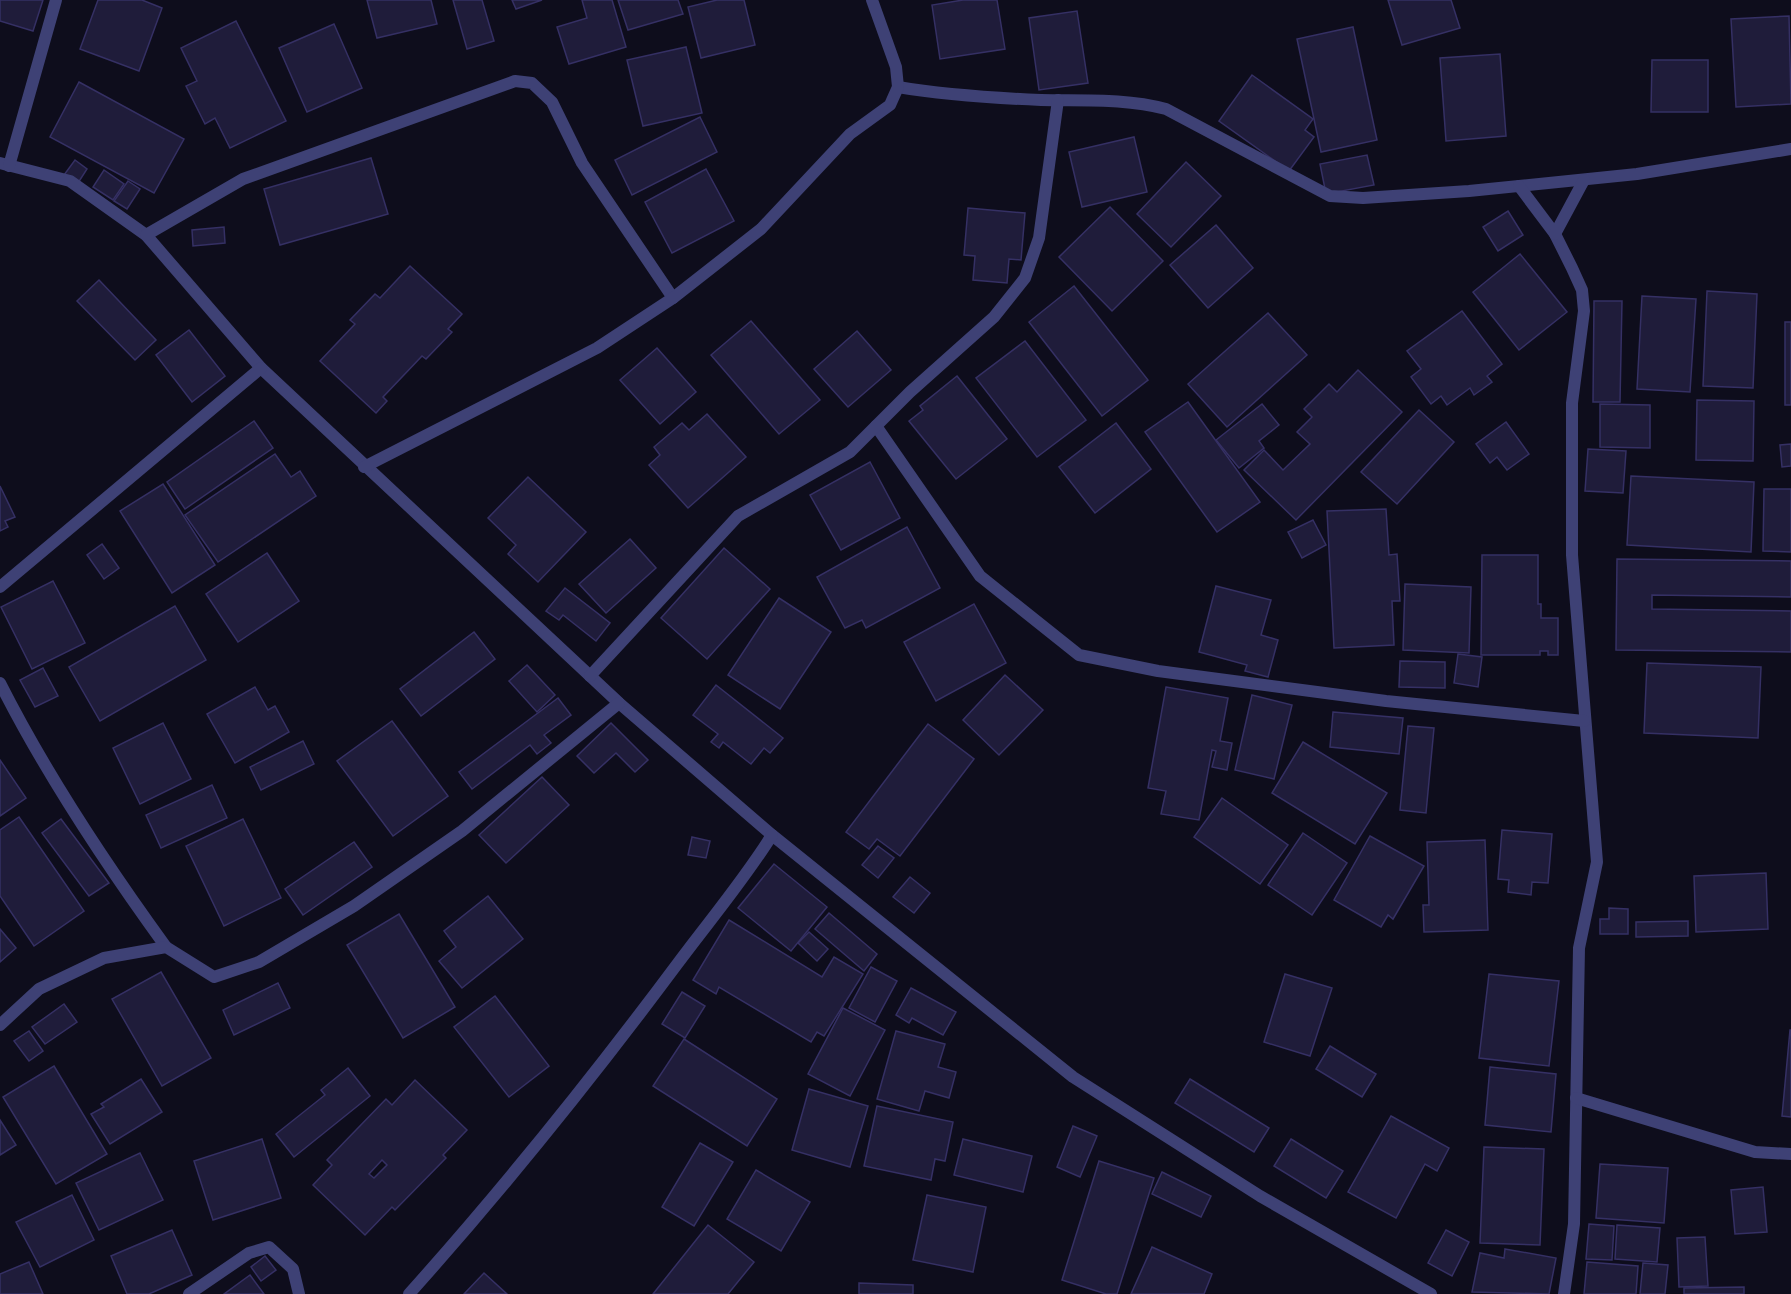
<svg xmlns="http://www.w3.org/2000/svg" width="1791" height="1294" viewBox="0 0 1791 1294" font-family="Barlow,sans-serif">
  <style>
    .building { fill: #1f1c3a; stroke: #353064; stroke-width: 1.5; fill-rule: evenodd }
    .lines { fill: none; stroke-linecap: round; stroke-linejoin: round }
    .street { stroke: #3e4175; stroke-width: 12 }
  </style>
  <rect width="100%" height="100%" fill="#0e0d1c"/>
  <g class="building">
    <polygon points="0,0 43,0 33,31 0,21"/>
    <polygon points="98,0 142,0 162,8 139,71 80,49"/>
    <polygon points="367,0 431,0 437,24 377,38"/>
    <polygon points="453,0 482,0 494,41 467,49"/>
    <polygon points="512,0 542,0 516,9"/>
    <polygon points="582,0 612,0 626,47 569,64 557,27 587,18"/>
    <polygon points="618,0 678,0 683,14 628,30"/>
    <polygon points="717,0 744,0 755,45 701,58 688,7"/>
    <polygon points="963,0 997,0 1005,49 940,59 932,5"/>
    <polygon points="1388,0 1451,0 1460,28 1402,45"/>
    <polygon points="1077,11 1088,83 1039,90 1029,18"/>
    <polygon points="1789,16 1791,104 1736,107 1731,19"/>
    <polygon points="236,21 286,121 230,148 215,118 205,124 186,86 197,81 181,48"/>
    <polygon points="334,24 362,88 307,112 279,48"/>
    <polygon points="1353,27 1377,140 1321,152 1297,39"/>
    <polygon points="686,47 702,113 643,126 627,60"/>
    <polygon points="1500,54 1506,136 1446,141 1440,58"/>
    <polygon points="1652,60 1708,60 1708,112 1651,112"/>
    <polygon points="1252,75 1313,119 1305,130 1314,137 1289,171 1219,121"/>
    <polygon points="79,82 184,139 154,193 50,137"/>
    <polygon points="700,117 717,152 632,195 615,160"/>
    <polygon points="1134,137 1147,192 1082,207 1069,152"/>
    <polygon points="1367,155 1374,185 1326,194 1320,164"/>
    <polygon points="371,158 388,214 280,245 264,189"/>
    <polygon points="75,160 87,169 78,183 64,175"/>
    <polygon points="1186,162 1221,196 1171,247 1137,214"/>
    <polygon points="706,169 734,221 672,253 645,202"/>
    <polygon points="104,170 124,184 113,200 93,187"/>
    <polygon points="128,181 140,189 127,209 114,201"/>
    <polygon points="1110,207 1163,261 1112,311 1059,257"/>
    <polygon points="968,208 1025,213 1021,260 1009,259 1007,283 973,280 975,256 964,255"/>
    <polygon points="1508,211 1523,235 1498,251 1483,227"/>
    <polygon points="1216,225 1253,268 1208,308 1170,265"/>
    <polygon points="224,227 225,243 193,246 192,230"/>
    <polygon points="1520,254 1567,312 1519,350 1473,292"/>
    <polygon points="410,266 462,314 448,329 452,332 426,359 422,356 383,397 387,401 376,413 320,361 355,324 350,320 375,294 380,298"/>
    <polygon points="99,280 156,340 135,360 77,301"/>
    <polygon points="1074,286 1148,380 1102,416 1029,322"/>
    <polygon points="1707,291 1757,294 1753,388 1703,386"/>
    <polygon points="1642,296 1696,299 1690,392 1637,389"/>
    <polygon points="1594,301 1622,301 1620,402 1593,402"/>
    <polygon points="1462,311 1502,364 1487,376 1492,382 1474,395 1470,388 1447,405 1441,396 1431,404 1411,377 1421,369 1407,351"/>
    <polygon points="1268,313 1307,355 1227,427 1188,384"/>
    <polygon points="751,321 820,400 779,434 711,355"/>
    <rect x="1785" y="322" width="6" height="83"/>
    <polygon points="189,330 225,376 192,402 156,355"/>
    <polygon points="857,331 891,370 848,407 814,369"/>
    <polygon points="1025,341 1086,420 1037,457 976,378"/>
    <polygon points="657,348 696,392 660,424 620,380"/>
    <polygon points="1358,370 1402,412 1296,520 1244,470 1264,450 1283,470 1310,444 1297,432 1312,417 1304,409 1329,384 1337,392"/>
    <polygon points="957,376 1007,439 956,479 909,421 923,410 920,406"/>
    <polygon points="1697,400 1754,401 1753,461 1696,460"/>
    <polygon points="1188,402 1260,502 1217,532 1145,432"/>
    <polygon points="1262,404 1279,425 1259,441 1264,448 1239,468 1216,440"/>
    <polygon points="1600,404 1650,405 1650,448 1600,447"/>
    <polygon points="1419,410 1454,442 1397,504 1361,472"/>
    <polygon points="707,414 746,457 688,508 649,465 660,455 654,447 682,423 689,430"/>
    <polygon points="254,421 273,448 185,509 167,482"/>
    <polygon points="1506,422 1529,454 1507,470 1497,457 1490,463 1476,444"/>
    <polygon points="1116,423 1151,469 1095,513 1059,467"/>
    <polygon points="1791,444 1791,466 1782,467 1780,445"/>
    <polygon points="1588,449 1626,451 1623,493 1585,491"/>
    <polygon points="275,454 291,477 300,471 316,496 218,562 185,515"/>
    <polygon points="870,462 900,518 841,550 810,495"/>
    <polygon points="1631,476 1754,482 1751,552 1627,545"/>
    <polygon points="528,477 586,532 538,582 508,554 516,545 488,518"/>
    <polygon points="163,484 215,565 172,593 120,511"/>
    <polygon points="0,486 15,517 5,521 8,527 0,531"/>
    <polygon points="1764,489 1791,489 1791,552 1763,551"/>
    <polygon points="1386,509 1389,555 1397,554 1400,601 1392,601 1394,645 1334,648 1327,511"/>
    <polygon points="1313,520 1326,545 1302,558 1288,532"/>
    <polygon points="907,527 940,588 866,628 862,620 845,628 817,577"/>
    <polygon points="630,539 656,568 606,613 579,584"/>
    <polygon points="102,544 119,568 104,579 87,555"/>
    <polygon points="724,548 770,589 707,659 661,618"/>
    <polygon points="267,553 299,601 238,642 206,594"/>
    <polygon points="1482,555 1538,555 1538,604 1541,604 1541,618 1558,618 1558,655 1548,655 1548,651 1540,651 1540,655 1481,655"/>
    <polygon points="1617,559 1791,561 1791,597 1652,595 1652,609 1791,611 1791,652 1616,650"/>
    <polygon points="53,581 85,643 32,669 1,607"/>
    <polygon points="1405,584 1471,587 1469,653 1403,650"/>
    <polygon points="1216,586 1271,600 1261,635 1278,640 1268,677 1245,671 1247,665 1199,652"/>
    <polygon points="565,588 610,623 596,641 563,615 559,620 546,611"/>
    <polygon points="779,598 831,632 780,709 728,675"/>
    <polygon points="974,604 1006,663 936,701 904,642"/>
    <polygon points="175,606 206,660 100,721 69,667"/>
    <polygon points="474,632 495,659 421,716 400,689"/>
    <polygon points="1458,654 1482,657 1478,687 1454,683"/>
    <polygon points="1400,661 1445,662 1445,688 1399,687"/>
    <polygon points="1647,663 1761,667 1758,738 1644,733"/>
    <polygon points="527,665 555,695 537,712 509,681"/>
    <polygon points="43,668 58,696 35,707 20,680"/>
    <polygon points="1005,675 1043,710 999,755 963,720"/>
    <polygon points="716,685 783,738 770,753 764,748 751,764 723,742 719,748 711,742 718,734 693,715"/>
    <polygon points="255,687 268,710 275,706 289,732 235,763 207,714"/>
    <polygon points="1166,687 1228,698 1220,741 1232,743 1227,770 1212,767 1216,751 1212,750 1199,820 1161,814 1166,791 1148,788"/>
    <polygon points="1252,695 1292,705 1274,779 1235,770"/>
    <polygon points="558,698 571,715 544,735 551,743 537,754 530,745 472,789 459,772"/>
    <polygon points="1333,712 1403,718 1399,754 1330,747"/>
    <polygon points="392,721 448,796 393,836 337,761"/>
    <polygon points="163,723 191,779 140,804 113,748"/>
    <polygon points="611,723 648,760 635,772 616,753 594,773 577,756"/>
    <polygon points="928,724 974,759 900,856 877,839 869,849 846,832"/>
    <polygon points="1408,726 1434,728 1426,813 1400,810"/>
    <polygon points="303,741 314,764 261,790 250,767"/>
    <polygon points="1303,742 1387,793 1355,844 1272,793"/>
    <polygon points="0,760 26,798 0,816"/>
    <polygon points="542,777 569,805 506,863 479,835"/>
    <polygon points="212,785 227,818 161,848 146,815"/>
    <polygon points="1222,798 1288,845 1260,884 1194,837"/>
    <polygon points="19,817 84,911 34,946 0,896 0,830"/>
    <polygon points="61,819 109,883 89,896 42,833"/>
    <polygon points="243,819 281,898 224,926 186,846"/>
    <polygon points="1502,830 1552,834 1548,883 1532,882 1531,895 1508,892 1509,880 1498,879"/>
    <polygon points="1303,833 1347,863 1312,915 1268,885"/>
    <polygon points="1370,836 1424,866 1393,919 1388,915 1381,927 1334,900"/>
    <polygon points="692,837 710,841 706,858 688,855"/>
    <polygon points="1485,840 1488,930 1424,932 1423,905 1429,905 1427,842"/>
    <polygon points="354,842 372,867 303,915 285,889"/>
    <polygon points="878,846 894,858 878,878 862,865"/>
    <polygon points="774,864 827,907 791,951 738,908"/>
    <polygon points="1766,873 1768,929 1696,932 1694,876"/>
    <polygon points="910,877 930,893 914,913 893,897"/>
    <polygon points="488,896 523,939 462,988 439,961 456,947 444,931"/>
    <polygon points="1609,908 1628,909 1628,934 1600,934 1600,919 1609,919"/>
    <polygon points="829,913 877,954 864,971 815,929"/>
    <polygon points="399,914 455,1007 403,1038 347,945"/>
    <polygon points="729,920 822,977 834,957 863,974 824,1036 817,1032 811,1042 719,987 716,994 693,980"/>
    <polygon points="1688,921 1688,936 1636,937 1636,922"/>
    <polygon points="0,929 16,948 0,962"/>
    <polygon points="809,932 828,949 817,961 798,943"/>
    <polygon points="871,967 897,981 875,1022 849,1008"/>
    <polygon points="161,972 211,1058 162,1086 112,999"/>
    <polygon points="1285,974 1332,988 1310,1056 1264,1042"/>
    <polygon points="1489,974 1559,981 1549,1066 1479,1058"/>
    <polygon points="278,983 290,1008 234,1035 223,1010"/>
    <polygon points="911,988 956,1012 943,1035 912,1018 909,1023 896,1015"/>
    <polygon points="682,992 705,1006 685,1038 662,1024"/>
    <polygon points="495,996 549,1066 509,1097 454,1027"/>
    <polygon points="64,1004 77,1022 45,1044 32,1027"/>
    <polygon points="843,1008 885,1030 850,1096 808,1074"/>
    <polygon points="1790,1030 1791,1030 1791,1117 1782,1116"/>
    <polygon points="29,1031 43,1051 29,1061 14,1041"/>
    <polygon points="896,1031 945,1044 938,1067 956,1072 949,1098 925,1091 919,1111 877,1099"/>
    <polygon points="684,1039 777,1099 747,1146 653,1086"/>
    <polygon points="1330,1046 1376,1074 1362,1097 1316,1069"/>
    <polygon points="54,1066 107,1154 56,1184 3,1097"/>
    <polygon points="1490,1067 1556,1074 1551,1132 1485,1125"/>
    <polygon points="348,1068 370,1096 294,1157 276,1134 325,1095 321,1090"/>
    <polygon points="141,1079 162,1112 110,1144 91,1114 104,1107 101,1104"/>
    <polygon points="1190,1079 1269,1128 1254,1152 1175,1103"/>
    <path d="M415 1080 467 1130 443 1155 446 1158 395 1210 392 1207 365 1235 313 1185 332 1165 327 1160 386 1099 392 1105ZM382 1160 387 1165 374 1178 369 1174Z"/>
    <polygon points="809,1089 868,1106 850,1167 792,1150"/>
    <polygon points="877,1106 953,1122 945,1161 935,1159 931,1180 864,1166"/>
    <polygon points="1391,1116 1449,1148 1437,1171 1425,1164 1396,1218 1348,1192"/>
    <polygon points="0,1120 16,1145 0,1155"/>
    <polygon points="1073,1126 1097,1136 1080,1177 1057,1167"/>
    <polygon points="262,1139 281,1198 213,1220 194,1161"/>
    <polygon points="963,1139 1032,1156 1023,1192 954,1175"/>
    <polygon points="1291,1139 1343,1171 1326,1198 1274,1166"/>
    <polygon points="700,1143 733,1162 694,1226 662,1207"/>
    <polygon points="1484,1147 1544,1149 1540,1245 1480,1243"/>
    <polygon points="140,1153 163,1200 99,1230 76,1183"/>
    <polygon points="1099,1161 1154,1178 1117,1294 1106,1294 1062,1280"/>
    <polygon points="1600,1164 1668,1168 1664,1223 1596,1218"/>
    <polygon points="756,1170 810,1202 781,1251 727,1219"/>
    <polygon points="1162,1172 1211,1196 1201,1217 1152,1194"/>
    <polygon points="1763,1187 1767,1232 1735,1234 1731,1190"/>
    <polygon points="72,1195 94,1240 40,1267 16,1222"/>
    <polygon points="927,1195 986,1207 973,1272 913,1260"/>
    <polygon points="1589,1224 1614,1226 1612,1260 1586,1259"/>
    <polygon points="708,1225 754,1262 728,1294 653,1294"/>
    <polygon points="1617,1225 1660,1228 1657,1262 1615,1259"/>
    <polygon points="172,1230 192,1275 149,1294 127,1294 111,1256"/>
    <polygon points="1446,1230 1469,1242 1452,1276 1428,1263"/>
    <polygon points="1705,1237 1708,1286 1679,1287 1677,1238"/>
    <polygon points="1152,1247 1212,1274 1204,1294 1131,1294"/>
    <polygon points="1505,1249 1556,1258 1549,1294 1472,1292 1480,1253 1504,1258"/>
    <polygon points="265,1256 276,1270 261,1281 251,1267"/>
    <polygon points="29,1262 43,1294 0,1294 0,1274"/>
    <polygon points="1587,1262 1638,1266 1636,1294 1584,1294"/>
    <polygon points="1643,1263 1668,1265 1665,1294 1640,1294"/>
    <polygon points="484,1273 507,1294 464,1294"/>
    <polygon points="250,1275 264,1294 224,1294"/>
    <polygon points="859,1283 913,1285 913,1294 859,1294"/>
    <polygon points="1744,1287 1744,1294 1684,1294 1684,1288"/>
  </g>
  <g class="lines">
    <g class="street">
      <path d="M898 87C945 95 993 98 1041 100 1083 101 1125 98 1166 109L1330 196 1363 198 1469 191 1637 174 1791 149"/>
      <polyline points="0,163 70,181 146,235 261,368 619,703 772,835 1073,1077 1260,1196 1431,1294"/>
      <polyline points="9,166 56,0"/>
      <polyline points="1519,186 1555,234 1572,268 1582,290 1584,311 1572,403 1572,555 1597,862 1579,948 1574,1224 1564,1294"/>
      <polyline points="1555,234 1584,180"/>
      <polyline points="146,235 243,179 515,81 532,83 552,102 582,163 673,298"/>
      <polyline points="876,426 980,576 1079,655 1158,671 1386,701 1584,721"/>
      <polyline points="364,467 597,348 673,298 761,229 850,134 890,105 898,87 896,67 872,0"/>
      <polyline points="0,587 261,368"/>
      <polyline points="590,676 738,516 850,452 910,392 994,317 1025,278 1039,238 1058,100"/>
      <path d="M0 683C47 776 105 863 166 947"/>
      <polyline points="0,1025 39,989 104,958 166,947 214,977 259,962 354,906 462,831 619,703"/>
      <polyline points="1576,1098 1755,1152 1791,1154"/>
      <polyline points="189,1294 249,1253 269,1247 293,1269 299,1294"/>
      <path d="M409 1294C504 1188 593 1077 678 963 710 920 744 880 772 835"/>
    </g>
  </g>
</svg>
